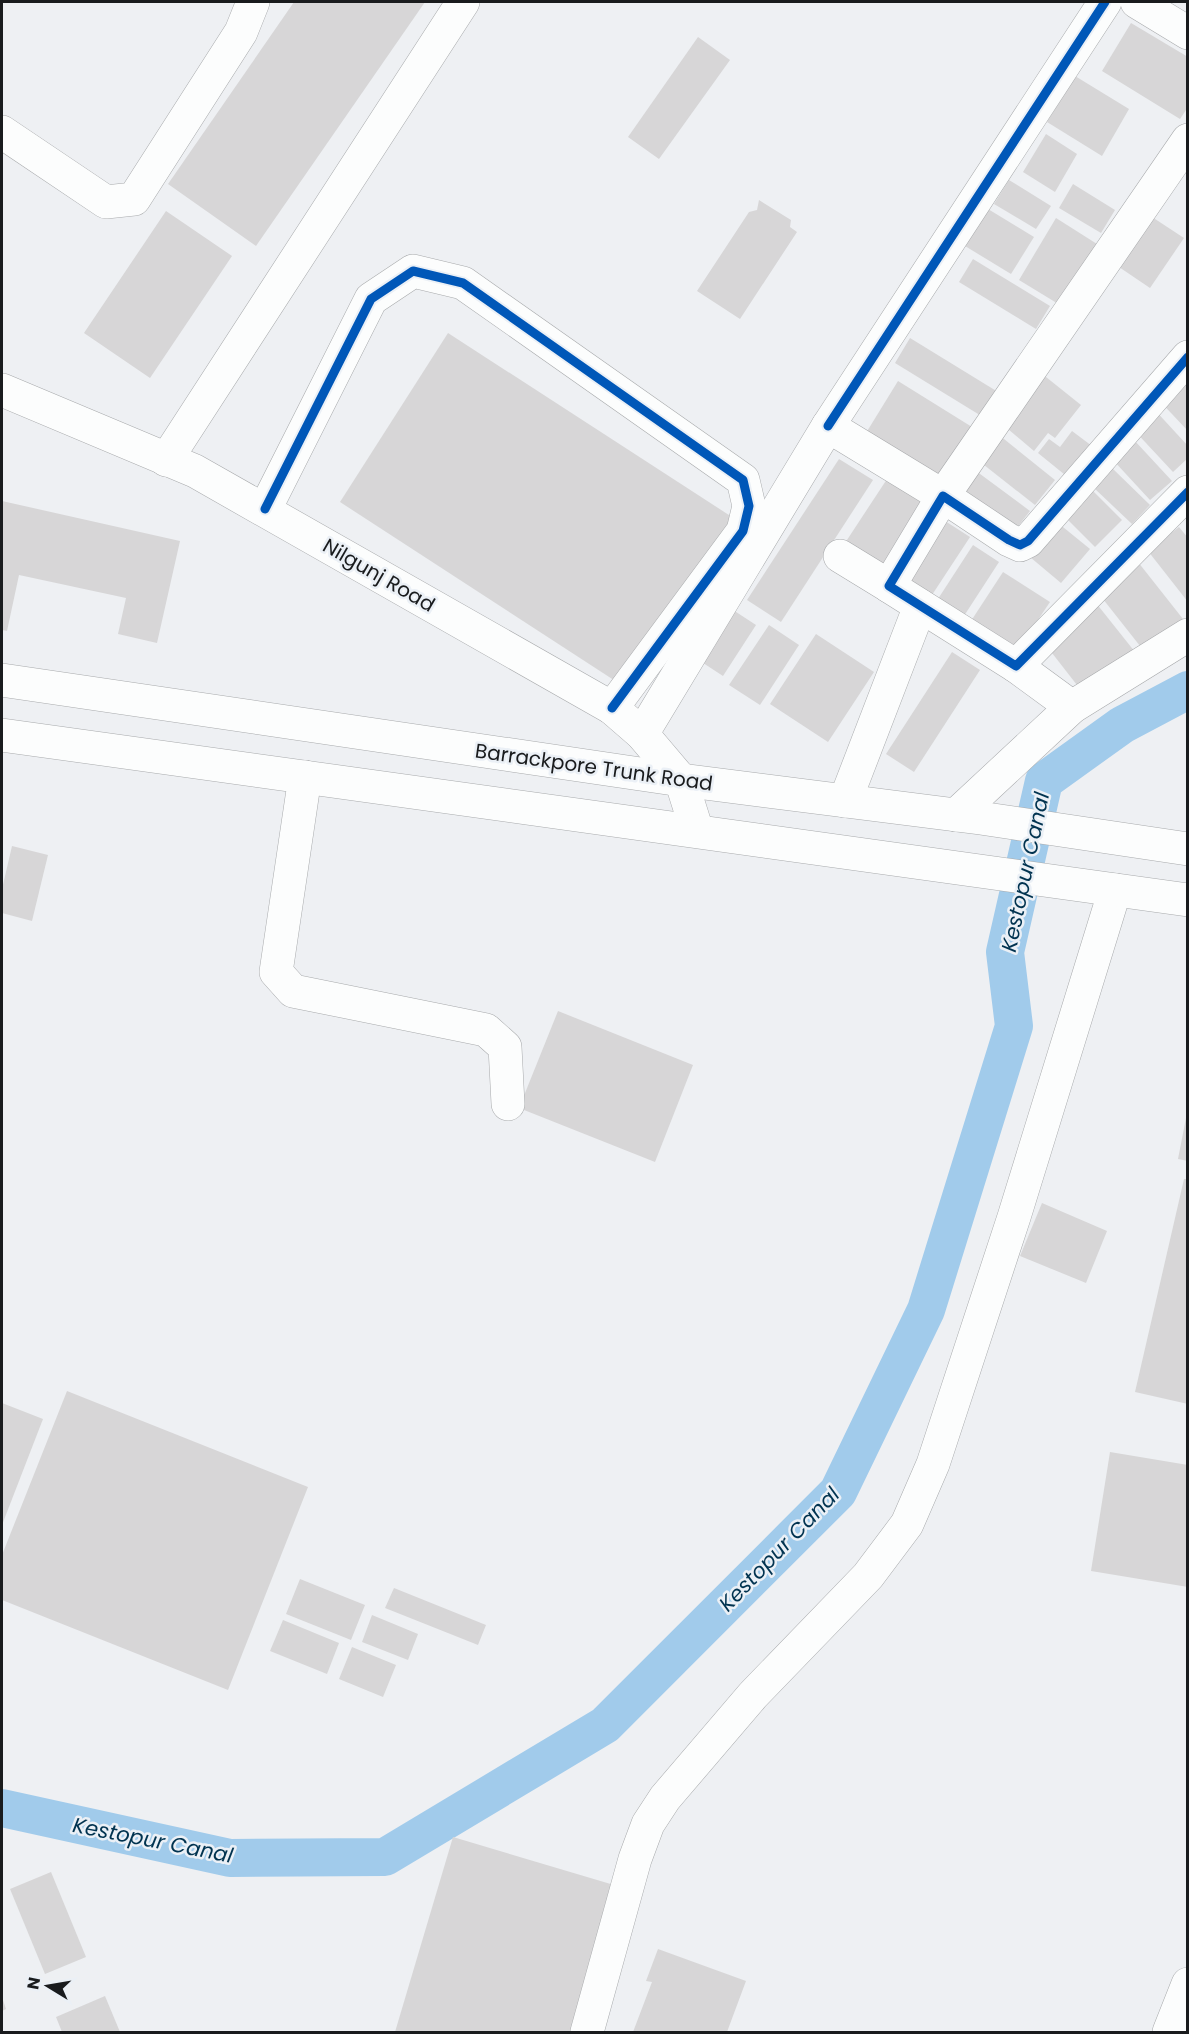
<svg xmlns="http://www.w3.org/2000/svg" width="1189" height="2034" viewBox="0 0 1189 2034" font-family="Poppins,sans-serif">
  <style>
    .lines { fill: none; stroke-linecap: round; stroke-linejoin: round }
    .canal { stroke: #a1cbeb; stroke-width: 38 }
    .building { fill: #d7d6d7 }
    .minor-casing { stroke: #a8aaac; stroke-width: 34 }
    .major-casing { stroke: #a8aaac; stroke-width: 34 }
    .minor { stroke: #fcfdfd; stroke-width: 33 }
    .major { stroke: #fcfdfd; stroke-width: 33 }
    .cycleway-casing { stroke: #ebf0f6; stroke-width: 13 }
    .cycleway { stroke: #0057b8; stroke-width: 9 }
    .labels { text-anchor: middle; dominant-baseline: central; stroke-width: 5; stroke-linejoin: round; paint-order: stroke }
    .street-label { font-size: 20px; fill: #191b1d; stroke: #ebf0f6 }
    .water-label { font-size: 21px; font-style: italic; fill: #013350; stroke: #ebf0f6 }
  </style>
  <rect width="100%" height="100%" fill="#eef0f3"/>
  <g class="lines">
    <polyline class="canal" points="2,1808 230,1858 385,1857 605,1725 838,1492 926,1310 1014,1026 1005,952 1044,781 1122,725 1188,690"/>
  </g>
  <g class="building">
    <polygon points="294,2 425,2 256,246 168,184"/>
    <polygon points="1131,23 1188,57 1188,107 1180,119 1102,71"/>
    <polygon points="698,37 730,60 659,159 628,137"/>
    <polygon points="1075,76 1129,109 1102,156 1047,122"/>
    <polygon points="1046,134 1077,154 1055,192 1023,172"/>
    <polygon points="1009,180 1051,206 1036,229 994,204"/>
    <polygon points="1073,184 1115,210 1101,233 1059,208"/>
    <polygon points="759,200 791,220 790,227 797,232 740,319 697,291 749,212 757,210"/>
    <polygon points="988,209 1034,237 1011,274 965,246"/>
    <polygon points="166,211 232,256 150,378 84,333"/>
    <polygon points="1152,217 1184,238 1150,288 1119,267"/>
    <polygon points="1056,218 1097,244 1060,305 1019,280"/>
    <polygon points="973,259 1050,306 1036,329 959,282"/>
    <polygon points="448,333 732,517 623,686 340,502"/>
    <polygon points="910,338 998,392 983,417 895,363"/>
    <polygon points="1188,372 1188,431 1155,396"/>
    <polygon points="1041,373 1081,405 1055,438 1048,433 1034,451 1002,424"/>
    <polygon points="898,381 972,427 941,479 866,433"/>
    <polygon points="1153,408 1188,446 1188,458 1173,472 1132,428"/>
    <polygon points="1072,431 1100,452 1075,483 1038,453 1049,439 1060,447"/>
    <polygon points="999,435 1055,480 1035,505 979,461"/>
    <polygon points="1134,440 1172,481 1150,500 1113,460"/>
    <polygon points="839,459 873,480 781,622 747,600"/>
    <polygon points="972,468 1030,511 1013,533 956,490"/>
    <polygon points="1112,468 1150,505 1132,524 1093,487"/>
    <polygon points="891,473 928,497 882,568 845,543"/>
    <polygon points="1091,489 1122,520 1095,547 1064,516"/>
    <polygon points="2,501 180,541 157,643 118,634 126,598 19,575 7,631 2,630"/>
    <polygon points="945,521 970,537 930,598 905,582"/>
    <polygon points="1058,523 1090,549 1061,583 1030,557"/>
    <polygon points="1179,527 1188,538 1188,602 1148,551"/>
    <polygon points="973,545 999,562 962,619 936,602"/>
    <polygon points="1138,562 1183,619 1144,651 1099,594"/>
    <polygon points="1003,572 1050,602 1017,651 971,621"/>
    <polygon points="1096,603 1135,652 1084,694 1045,644"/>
    <polygon points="730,608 756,625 723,676 697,659"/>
    <polygon points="769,625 799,645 760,705 729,685"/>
    <polygon points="816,634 874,672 828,742 770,704"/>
    <polygon points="952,652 980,670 914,772 886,754"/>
    <polygon points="12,846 48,855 32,921 2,913 2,889"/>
    <polygon points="558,1011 693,1065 655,1162 519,1108"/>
    <polygon points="1186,1118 1188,1118 1188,1161 1178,1159"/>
    <polygon points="1184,1179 1188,1179 1188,1404 1135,1392"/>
    <polygon points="1042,1203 1107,1231 1086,1283 1020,1256"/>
    <polygon points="67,1391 308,1487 228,1690 2,1600 2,1555"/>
    <polygon points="2,1403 43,1419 2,1525"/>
    <polygon points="1110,1452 1188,1465 1188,1587 1091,1571"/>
    <polygon points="300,1579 365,1605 351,1640 286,1614"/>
    <polygon points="394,1588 486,1625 478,1645 385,1608"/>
    <polygon points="372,1615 418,1634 408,1660 362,1642"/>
    <polygon points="283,1620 339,1643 327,1674 270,1651"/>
    <polygon points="352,1647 396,1665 383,1697 339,1679"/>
    <polygon points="453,1837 614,1885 570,2032 395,2032"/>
    <polygon points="51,1872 86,1957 45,1974 10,1889"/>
    <polygon points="658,1949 746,1981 727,2032 633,2032 652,1982 646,1981"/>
    <polygon points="105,1996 120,2032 62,2032 56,2017"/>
    <polygon points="2,1997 6,2009 2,2011"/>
  </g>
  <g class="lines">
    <g class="minor-casing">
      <g id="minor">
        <polyline points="1137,2 1188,33"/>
        <polyline points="2,132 106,202 134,199 241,32 253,2"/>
        <polyline points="1188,357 1028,541 1020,545 1009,540 943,496 889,586 1016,666 1188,492"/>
        <polyline points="2,390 195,471 612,708 642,734 681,780 697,831"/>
        <polyline points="828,426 1105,2"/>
        <polyline points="166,460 463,2"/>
        <polyline points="265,509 371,299 413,271 463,283 743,480 749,506 743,531 612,708"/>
        <polyline points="840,556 889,586"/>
        <polyline points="1016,666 1072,707"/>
        <polyline points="642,734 828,426 943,496 1188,140"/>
        <polyline points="305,777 276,972 293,991 486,1030 505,1047 508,1104"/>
        <polyline points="845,801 920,606"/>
        <polyline points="956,815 1072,707 1188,635"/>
        <polyline points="587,2032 635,1859 648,1824 665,1798 753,1695 868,1576 907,1524 933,1464 1014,1217 1115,890"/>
        <polyline points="1169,2032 1188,1984"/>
      </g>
    </g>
    <g class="major-casing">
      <g id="major">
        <polyline points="2,680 681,780 980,818 1188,849"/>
        <polyline points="2,735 1188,900"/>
      </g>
    </g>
    <use href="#minor" class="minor"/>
    <use href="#major" class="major"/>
    <g class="cycleway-casing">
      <g id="cycleway">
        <polyline points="1188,357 1028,541 1020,545 1009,540 943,496 889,586 1016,666 1188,492"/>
        <polyline points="828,426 1105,2"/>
        <polyline points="265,509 371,299 413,271 463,283 743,480 749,506 743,531 612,708"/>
      </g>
    </g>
    <use href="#cycleway" class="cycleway"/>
  </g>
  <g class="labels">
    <g class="street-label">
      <text transform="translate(379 575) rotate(30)">Nilgunj Road</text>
      <text transform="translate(594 767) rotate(8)">Barrackpore Trunk Road</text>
    </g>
    <g class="water-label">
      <text transform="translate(1025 872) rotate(-78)">Kestopur Canal</text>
      <text transform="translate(779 1549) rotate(-46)">Kestopur Canal</text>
      <text transform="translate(153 1840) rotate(11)">Kestopur Canal</text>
    </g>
  </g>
  <rect width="1189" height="2034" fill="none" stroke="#191b1d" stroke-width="6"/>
  <g transform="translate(48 1986) rotate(281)" stroke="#ebf0f6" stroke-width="4.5" paint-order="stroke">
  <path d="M0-4.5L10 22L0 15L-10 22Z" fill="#191b1d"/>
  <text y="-9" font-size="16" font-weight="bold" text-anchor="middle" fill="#191b1d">N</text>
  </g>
</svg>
